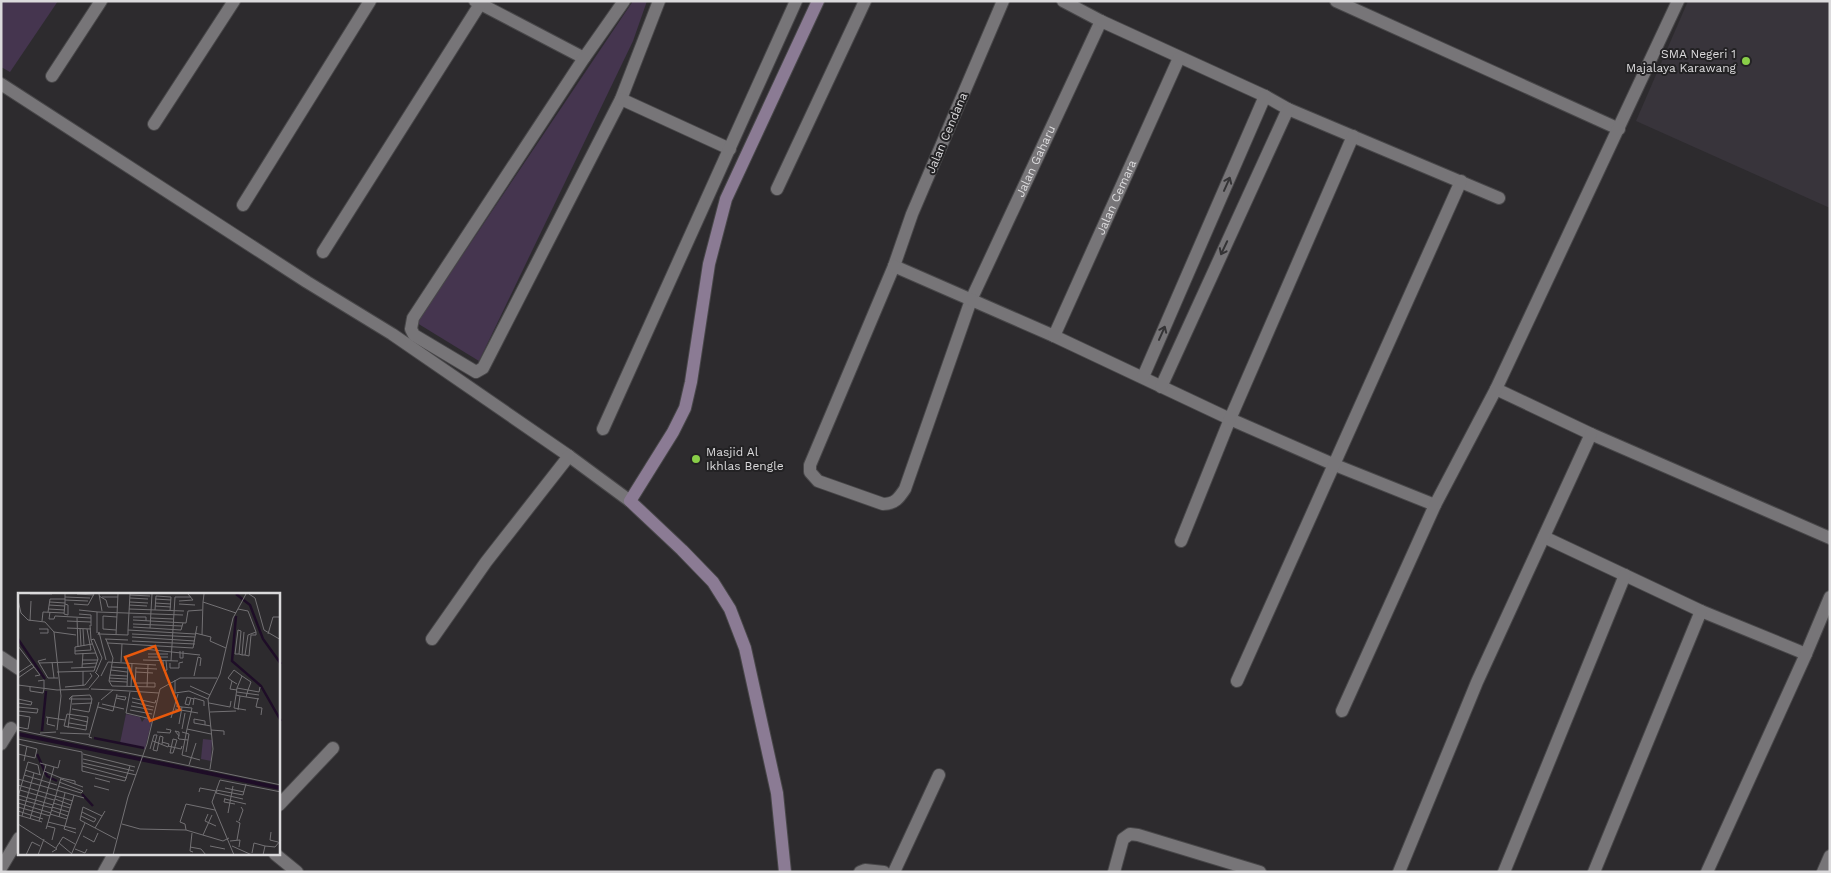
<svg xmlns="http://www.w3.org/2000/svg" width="1831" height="873" viewBox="0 0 1831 873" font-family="'Work Sans',sans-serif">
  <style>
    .built { fill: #38343b }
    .green { fill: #45354f }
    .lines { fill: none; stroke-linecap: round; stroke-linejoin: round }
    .street-casing { stroke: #484749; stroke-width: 14 }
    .secondary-casing { stroke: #484749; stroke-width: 14 }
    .street { stroke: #777578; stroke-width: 12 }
    .secondary { stroke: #8b7b94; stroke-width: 12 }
    .oneway { stroke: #343335 }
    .poi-dot { fill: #89ce48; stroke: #232224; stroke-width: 2 }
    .labels { text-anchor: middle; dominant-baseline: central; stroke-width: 4; stroke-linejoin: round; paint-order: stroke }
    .poi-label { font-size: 12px; fill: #dbdadc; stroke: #232224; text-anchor: end }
    .street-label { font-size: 12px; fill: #dbdadc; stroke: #232224 }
    .inset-river { fill: none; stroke: #1e0d27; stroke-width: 2.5 }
    .inset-road { fill: none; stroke: #737174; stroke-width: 1 }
    .view { fill: #e8590c; fill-opacity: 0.15; stroke: #e8590c; stroke-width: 2.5 }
    .inset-edge { fill: none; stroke: #dbdadc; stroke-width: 2.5 }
  </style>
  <rect width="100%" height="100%" fill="#2d2b2e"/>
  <polygon class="built" points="1688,1 1830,1 1830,208 1636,121"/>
  <g class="green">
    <polygon points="1,1 58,1 10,72 1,67"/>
    <polygon points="633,1 647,1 633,41 479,361 417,323"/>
  </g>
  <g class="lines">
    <g class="street-casing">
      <g id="street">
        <polyline points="475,1 584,58"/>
        <polyline points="624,1 584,58 413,318 411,329 414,335 476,372 483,368 621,99 659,1"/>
        <path id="s1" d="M1003 1 912 214 894 266 810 465V472L818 481 883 504C895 504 899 498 905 489L971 300 1101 21"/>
        <polyline points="1063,1 1101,21 1265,96 1288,109 1499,198"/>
        <polyline points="1336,1 1619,129"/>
        <polyline points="52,76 101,1"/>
        <polyline points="1,84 307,282 392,334 569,456 630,501"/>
        <polyline points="621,99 730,149"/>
        <polyline points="154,124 234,1"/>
        <polyline points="777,189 865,1"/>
        <polyline points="243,205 370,1"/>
        <polyline points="323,252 482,1"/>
        <polyline points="894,266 1054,336 1230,419 1335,465 1435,505"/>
        <path id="s2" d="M1054 336 1179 58"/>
        <polyline points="1143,377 1265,96"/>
        <polyline points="1161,387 1288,109"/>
        <polyline points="1496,389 1591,434 1830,538"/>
        <polyline points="603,429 796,1"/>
        <polyline points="1544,537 1701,611 1806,654"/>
        <polyline points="1181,541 1230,419 1353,136"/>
        <polyline points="432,639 486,562 569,456"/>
        <polyline points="1,657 19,669"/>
        <polyline points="1237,681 1461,181"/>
        <polyline points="1342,711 1435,505 1496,389 1678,1"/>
        <polyline points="1,744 11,728"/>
        <polyline points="279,805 333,748"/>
        <polyline points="275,854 297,872"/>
        <polyline points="1,868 19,838"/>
        <polyline points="104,872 114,854"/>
        <polyline points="860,872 865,870 884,872"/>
        <polyline points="894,872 939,775"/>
        <polyline points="1114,872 1123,839 1130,834 1138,835 1260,872"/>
        <polyline points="1399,872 1477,682 1591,434"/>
        <polyline points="1504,872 1625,575"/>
        <polyline points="1594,872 1701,611"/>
        <polyline points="1707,872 1806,654 1830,597"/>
        <polyline points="1823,872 1830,856"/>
      </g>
    </g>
    <g class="secondary-casing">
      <polyline id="secondary" points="785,872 777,793 745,648 730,609 713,582 682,550 630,501 673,432 685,408 691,382 709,264 726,199 818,1"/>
    </g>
    <use href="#street" class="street"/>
    <use href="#secondary" class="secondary"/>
  </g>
  <defs><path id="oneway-shaft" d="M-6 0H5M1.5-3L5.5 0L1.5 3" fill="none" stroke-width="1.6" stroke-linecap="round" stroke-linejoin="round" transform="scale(1.25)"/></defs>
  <g class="oneway">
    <use href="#oneway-shaft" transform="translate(1227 184) rotate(-66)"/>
    <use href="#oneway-shaft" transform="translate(1224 248) rotate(115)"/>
    <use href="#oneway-shaft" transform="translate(1162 333) rotate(-66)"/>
  </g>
  <g class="poi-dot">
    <circle cx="1746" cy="61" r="5"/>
    <circle cx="696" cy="459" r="5"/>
  </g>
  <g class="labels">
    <g class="poi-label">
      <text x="1736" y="54">SMA Negeri 1<tspan x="1736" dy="14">Majalaya Karawang</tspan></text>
      <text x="706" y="452" text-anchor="start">Masjid Al<tspan x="706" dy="14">Ikhlas Bengle</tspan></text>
    </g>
    <g class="street-label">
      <text transform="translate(947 133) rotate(-67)">Jalan Cendana</text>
      <text stroke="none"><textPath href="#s1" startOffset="972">Jalan Gaharu</textPath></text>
      <text stroke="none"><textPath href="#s2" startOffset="152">Jalan Cemara</textPath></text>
    </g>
  </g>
  <g transform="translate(18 593)">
    <rect width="262" height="262" fill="#2d2b2e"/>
    <path d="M108 121 122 124 124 129 127 125 134 127 127 156 102 150ZM185 146 194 147 193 168 183 166Z" fill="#45354f"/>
    <path d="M0 139 262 193V197L0 143Z" fill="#1e0d27"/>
    <path class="inset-river" d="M218 1 232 12 245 46 263 71M218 23 214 68 243 93 263 128M0 46 27 86M24 138 28 98M76 145 126 155M19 161 29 183 39 188M64 201 75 213"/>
    <path class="inset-road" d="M12 1H34M59 1 76 2M81 1 84 18M186 1 185 9 218 20M231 1 237 5 246 37 263 47M112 2 132 3M81 3 88 7 90 14H100M47 4 72 5M84 4H100M112 5 130 6M137 6 153 7M0 7 3 20 10 27 27 29 36 39 43 103 39 137M47 7 70 8M161 8 175 7 170 1M32 9 47 10V1M112 9 130 10M137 10 153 11M47 11 50 12V22L46 21 47 10M56 11 70 12 76 1M161 11 177 12M31 12 47 13M111 12 129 13M137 13 153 14M31 16 47 17M111 16 166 18M220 16 230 18 238 39V42H233M61 17 80 19M137 17 138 3 153 4 152 18M30 19 32 6H47M32 19 31 26H36L37 23 73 25M79 19V40M80 19 165 22M61 21 73 22V33M115 24H128V28M59 25 60 54M133 25 156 26M115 27 168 30 170 18 184 17M12 28 13 8M24 28 25 19 46 20M49 28 73 29M115 31 164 33M115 34 163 37 165 30M49 35 73 36M62 35 63 53M132 35 134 1M21 36H30V40H22M65 36 66 53M69 36 73 57M98 37 85 36V23L99 24M110 37 112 1M36 39 58 42M177 40 193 44 192 48 208 55M82 41 110 42V37L177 41M114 41 177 44M250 41 255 24H263M80 42 81 39 88 67M98 42 100 1M184 42 185 9M233 42 231 63 227 62 230 42 238 39M114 44 177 48M87 46 110 47M88 46 95 65 91 88M73 47 76 46 84 65 78 79M114 48 177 51M90 50 175 55 179 33M74 51 57 54V61L78 60M0 53 22 82 17 83M126 56 182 62M57 58 73 57M162 58V65H165V58M130 61H150M221 61 223 38 220 37 217 61H221L224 62H227M224 62 226 39M130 64H150M28 66 20 68 30 85H40M64 67H80M125 67 160 68M145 68 146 78 149 77 148 68M153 68 157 4H173M34 69 36 85M90 69 138 72M103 69 104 51M21 70 55 69M152 70V75H161V70L165 69M64 71 79 70M94 74 110 75M53 75 77 74M64 75 65 60M118 75 139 76M93 77 109 79M65 78V93M39 79 76 78 80 66 73 47 72 32M118 79 135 80M0 80 14 71M92 82 109 83M83 83 90 69M176 83 180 64 183 65 182 73M0 85 16 74M91 85 109 86M157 87V100L171 98 190 106M20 88 26 87V96M91 88 94 93 137 94V90M91 88 109 89M214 88 210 85 216 77 224 83M233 89 230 97 241 99 242 94M117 90H137M219 91 214 88 212 96 219 97M0 92 39 97 71 96M109 93 110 73M117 93 118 74M172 93 192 102M12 94V98L25 100 26 96M47 94 67 92 74 83 72 80M113 94 114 70M129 94 130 72M71 95 81 83 77 79M219 95 224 83 233 89M73 96 95 97M112 99 108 120 133 126M219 99 241 102M218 102 216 115 228 117M54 103 51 106H74M222 103 218 102 219 95 230 97 228 104M98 105 107 107 108 104 99 103M114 105 137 110 138 107M173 105 171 112 167 111 169 104 176 106M240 105 238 114 244 115 243 122M0 106 14 109 13 112 0 110M83 107 95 97 141 100M114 109 136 114M191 110 212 114 213 108M54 111 74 110M84 111 106 116M175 112 176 105 186 108V113M113 113 135 117M158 113 164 114 161 131M0 114 20 116 19 120 0 118M80 114 95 118 99 101M164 114 174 115 169 136M54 116 71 119 74 106 72 102 54 103M157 116 180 120M112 117 134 121M220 117 222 103 241 106M192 119 218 118M49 121 70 124 68 137 46 133ZM0 122 12 124 10 136 0 134M28 124 47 127M30 124 29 131 37 133M52 125 70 129M153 125 160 101M51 130 69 133M176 130V126L187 128V132M176 130 193 133M50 135 54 103M164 136 167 120M0 137 263 192M193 137 206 138V142M139 139 152 140 153 137 148 136M164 139 171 141 168 159M22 140 38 139M42 140 71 141M161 143 157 138 161 139V143L160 145 161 146 170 147M74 145 71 144 81 109M0 146 64 159V178L107 188 112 173M135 148 150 154 151 151 144 149M0 151 19 156 17 165 0 161M150 153 163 156 164 153M132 156 136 142H139L135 157M135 157 139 158 142 143 145 144 144 151M152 160 155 146 159 147M152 160H155L159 147M65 161 117 174M65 166 116 178M182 167 164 162 169 136 193 141M6 168 9 153M22 170 40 175 42 167M65 170 118 182M171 172 178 150M64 173 109 185M192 176 195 156 190 106 202 81 215 25 228 1M7 177 23 182M26 178 43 185M6 182 39 192M77 185 92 189M0 186 66 205M43 186 65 194M0 192 55 208M40 193 63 200 65 198 41 189M76 193 91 197M207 195 226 199M2 197 36 207M198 197 225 202 228 191M199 198 198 200 225 206M181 199 182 195 198 198M0 202 35 212M0 204 10 169 20 172 22 182M207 205 206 209 217 211M0 206 34 215M37 206 53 212M207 206 228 211M0 210 33 220M35 210 52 215M0 214 32 223M34 214 51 219M33 217 50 223M0 218 25 226M210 220 215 193M32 221 49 226M190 221 187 228 198 233M0 222 24 229M4 223 16 180M63 223 76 229 78 226 64 219M84 223 65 214 62 227 98 246M41 224 47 200M12 226 28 172M21 228 36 174M218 228 222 230 219 247M221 228 225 217 223 214M30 229 58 236M0 231 39 256 34 259M104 231 122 236 168 237 205 248 211 245M29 233 37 235 34 247M47 233 56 202M47 233 46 236 58 240M77 235 87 218M28 236 43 185 57 188V191M168 237 167 231 162 229 168 211 197 217M253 239 252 247 260 249M174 240 172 258 175 259M185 242 194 222M65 243 76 249 80 240M212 248 222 247 221 254M41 250 54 261M192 253 207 256M214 253 234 262M172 254 183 256 188 262M38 255 45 244 57 251M57 256 67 260 69 256M234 260 236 250 247 253M8 262 14 249 22 253M20 262 26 246M53 262 67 230M95 262 110 204 129 151 142 96 162 85H199M216 262 194 209 202 187 263 199M245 262 247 253 257 254 263 247"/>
    <path class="view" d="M137 53 162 117 132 128 107 64Z"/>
    <rect width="262" height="262" class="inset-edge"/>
  </g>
  <rect width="1831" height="873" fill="none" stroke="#dbdadc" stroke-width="5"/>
</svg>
